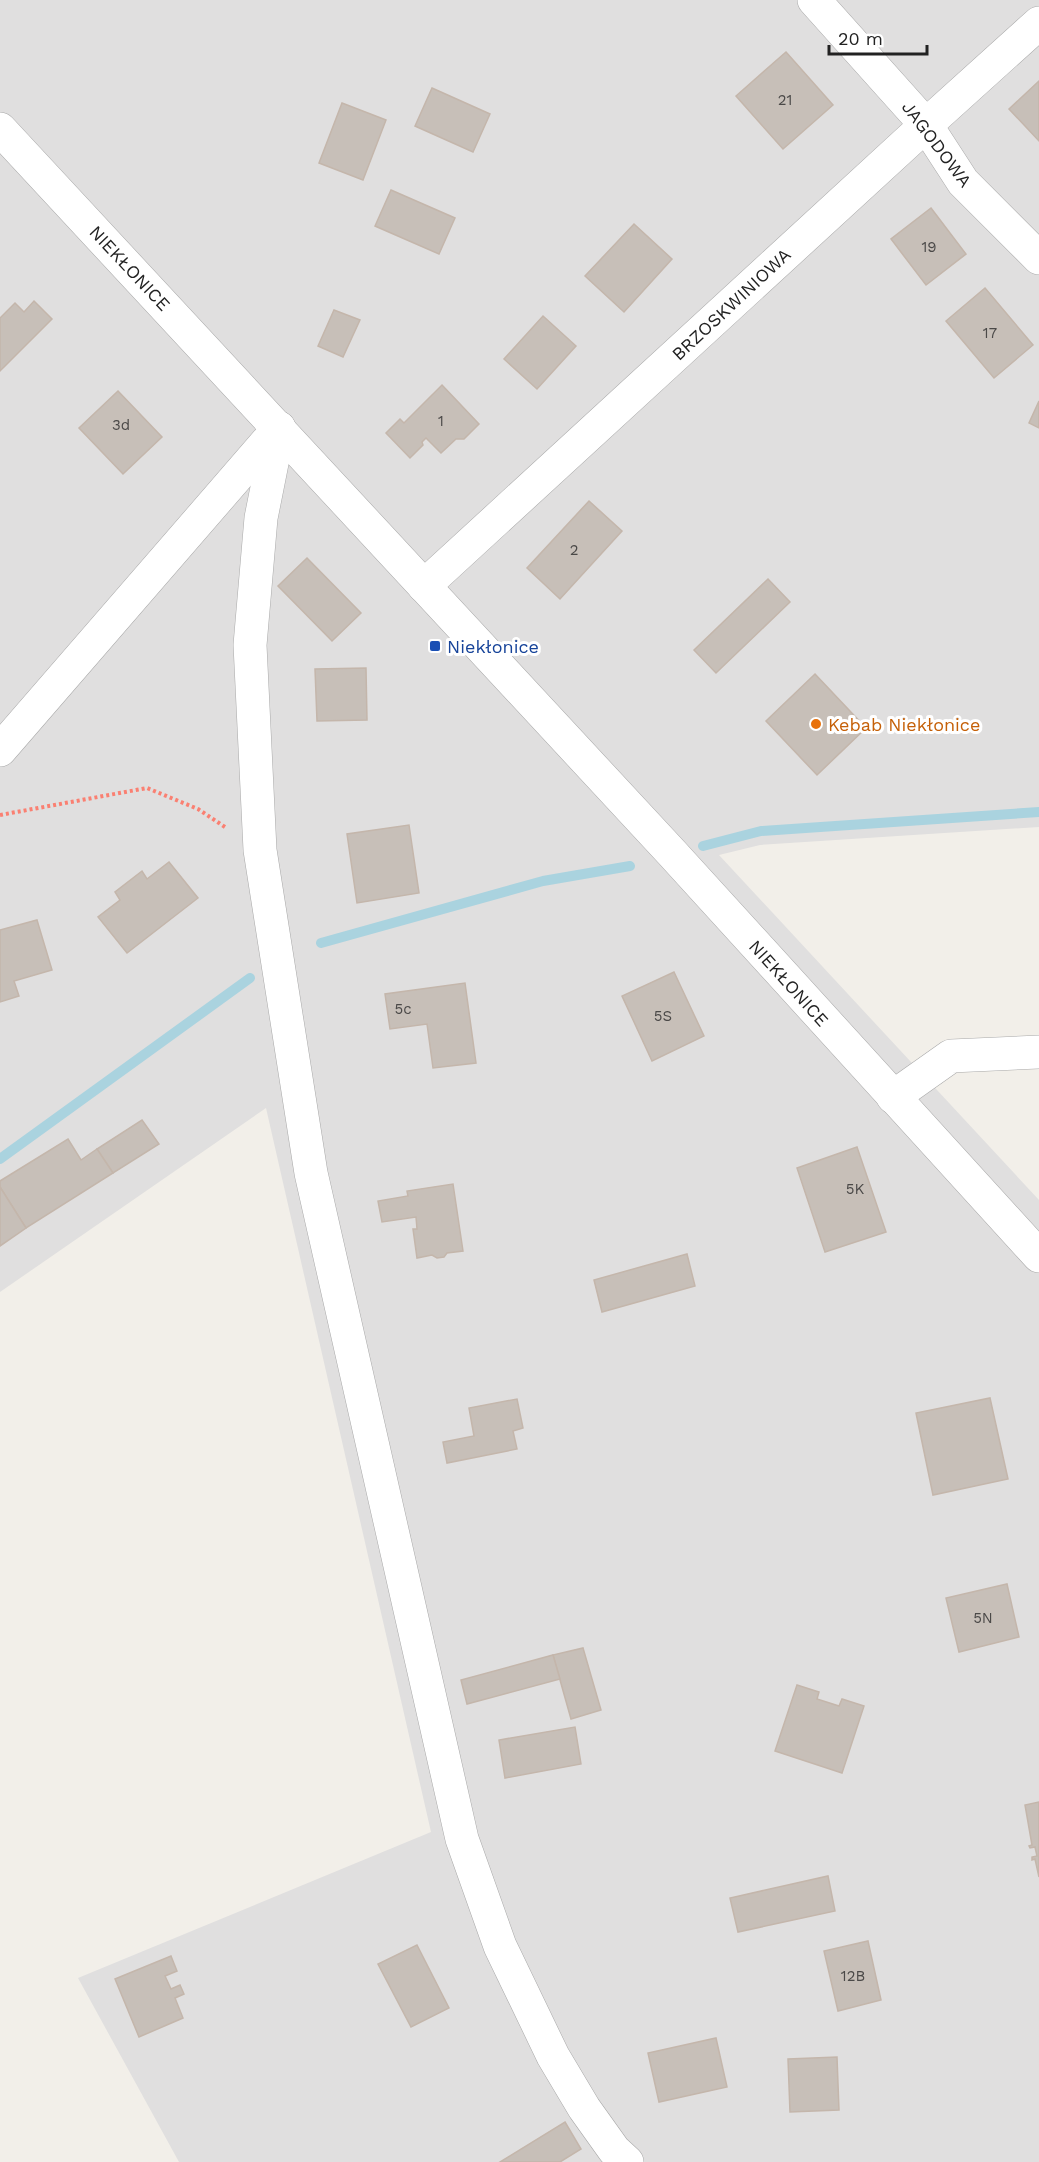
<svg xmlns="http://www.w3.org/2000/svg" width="1039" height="2162" viewBox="0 0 1039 2162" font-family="'Work Sans',sans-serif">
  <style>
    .residential { fill: #e0dfdf }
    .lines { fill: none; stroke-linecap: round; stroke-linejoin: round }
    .stream { stroke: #aad3df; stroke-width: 10 }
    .building { fill: #c7bfb8; stroke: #c4b6ab; stroke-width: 1.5 }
    .minor-casing { stroke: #a9a9a9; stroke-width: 34 }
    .path { stroke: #fa8072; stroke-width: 4; stroke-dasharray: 3 3; stroke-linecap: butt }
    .minor { stroke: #fff; stroke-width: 33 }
    .transit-dot { fill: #1a4fb4; stroke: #fff; stroke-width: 2 }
    .food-dot { fill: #e8710a; stroke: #fff; stroke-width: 2 }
    .labels { text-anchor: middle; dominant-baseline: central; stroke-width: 6; stroke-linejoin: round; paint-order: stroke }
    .number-label { font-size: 15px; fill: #4b4948 }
    .street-label { font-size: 18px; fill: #222; stroke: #fff }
    .transit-label { font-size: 18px; fill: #164399; stroke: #fff; text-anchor: start }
    .food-label { font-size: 18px; fill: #c56008; stroke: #fff; text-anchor: start }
  </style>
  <rect width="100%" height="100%" fill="#f2efe9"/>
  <polygon class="residential" points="0,0 1039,0 1039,827 760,845 719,855 1039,1200 1039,2162 179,2162 78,1978 431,1832 266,1108 0,1292"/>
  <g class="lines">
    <g class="stream">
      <polyline points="703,846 761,831 1039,812"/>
      <polyline points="321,943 543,881 630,866"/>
      <polyline points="0,1159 250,978"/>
    </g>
  </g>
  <g class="building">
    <polygon points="786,52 833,105 783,149 736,96"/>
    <polygon points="1039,81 1039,141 1009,109"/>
    <polygon points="432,88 490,114 473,152 415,126"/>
    <polygon points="342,103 386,120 363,180 319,163"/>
    <polygon points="391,190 455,218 439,254 375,226"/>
    <polygon points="931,208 966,254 926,285 891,239"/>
    <polygon points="634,224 672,259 624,312 585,276"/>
    <polygon points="985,288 1033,345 994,378 946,321"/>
    <polygon points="34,301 52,319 0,371 0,318 15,303 24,312"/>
    <polygon points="334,310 360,320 343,357 318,346"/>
    <polygon points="543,316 576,346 537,389 504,359"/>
    <polygon points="442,385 479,424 464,439 456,439 441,453 426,438 422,442 423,445 410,458 386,433 400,419 404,423"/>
    <polygon points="118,391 162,437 123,474 79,428"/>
    <polygon points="1039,401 1039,428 1029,423"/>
    <polygon points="589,501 622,531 560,599 527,568"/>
    <polygon points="307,558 361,613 332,641 278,586"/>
    <polygon points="768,579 790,602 716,673 694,650"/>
    <polygon points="366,668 367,720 317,721 315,669"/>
    <polygon points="815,674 866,728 817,775 766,721"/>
    <polygon points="409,825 419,893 357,903 347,834"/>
    <polygon points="169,862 198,898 127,953 98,917 120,900 115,892 142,871 147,879"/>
    <polygon points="37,920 52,970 14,981 19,996 0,1002 0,930"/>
    <polygon points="674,972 704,1036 652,1061 622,996"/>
    <polygon points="465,983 476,1063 433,1068 427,1024 390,1029 385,994"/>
    <polygon points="142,1120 159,1144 113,1173 97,1149"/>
    <polygon points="68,1139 81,1160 97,1149 113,1173 26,1228 0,1187 0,1181"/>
    <polygon points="857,1147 886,1232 825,1252 797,1168"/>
    <polygon points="453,1184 463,1251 447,1253 444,1257 437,1258 432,1255 417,1258 413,1229 417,1229 416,1217 382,1222 378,1201 408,1196 407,1191"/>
    <polygon points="0,1187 26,1228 0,1246"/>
    <polygon points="687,1254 695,1286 602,1312 594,1280"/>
    <polygon points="990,1398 1008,1479 933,1495 916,1413"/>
    <polygon points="517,1399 523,1428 513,1431 517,1449 447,1463 443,1442 474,1436 469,1408"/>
    <polygon points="1007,1584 1019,1637 959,1652 946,1598"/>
    <polygon points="583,1648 601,1710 571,1719 553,1655"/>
    <polygon points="553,1655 560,1679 467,1704 461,1680"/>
    <polygon points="797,1685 819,1692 817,1699 839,1706 842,1699 864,1706 842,1773 775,1751"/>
    <polygon points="575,1727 581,1764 505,1778 499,1740"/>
    <polygon points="1039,1802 1039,1877 1035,1859 1032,1860 1032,1857 1037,1856 1035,1847 1030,1848 1029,1846 1032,1845 1025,1805"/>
    <polygon points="828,1876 835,1911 738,1932 730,1898"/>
    <polygon points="868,1941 881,2000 838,2011 824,1951"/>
    <polygon points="417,1945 449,2008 411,2027 378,1964"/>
    <polygon points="171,1956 177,1971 165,1976 171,1989 180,1985 184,1994 175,1998 183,2018 139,2037 115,1979"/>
    <polygon points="716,2038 727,2087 659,2102 648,2053"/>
    <polygon points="837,2057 839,2110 790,2112 788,2059"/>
    <polygon points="565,2122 581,2149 560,2162 500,2162"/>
  </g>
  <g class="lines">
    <g class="minor-casing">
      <g id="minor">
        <polyline points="814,0 926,125 963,182 1039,258"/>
        <polyline points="0,129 672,853 1039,1256"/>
        <polyline points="279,428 261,518 250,645 260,850 311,1173 462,1839 500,1946 553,2056 584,2108 614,2150 627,2162"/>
        <polyline points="424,586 926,125 1039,23"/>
        <polyline points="0,750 279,428"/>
        <polyline points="893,1097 951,1056 1039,1052"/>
      </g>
    </g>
    <polyline class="path" points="0,815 147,788 198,809 225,827"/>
    <use href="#minor" class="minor"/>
  </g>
  <rect class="transit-dot" x="429" y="640" width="12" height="12" rx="3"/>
  <circle class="food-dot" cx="816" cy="724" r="6"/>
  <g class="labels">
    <g class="number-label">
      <text x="785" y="100">21</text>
      <text x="929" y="247">19</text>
      <text x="990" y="333">17</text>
      <text x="441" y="421">1</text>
      <text x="121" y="425">3d</text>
      <text x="574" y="550">2</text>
      <text x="403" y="1009">5c</text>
      <text x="663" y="1016">5S</text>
      <text x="855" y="1189">5K</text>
      <text x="983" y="1618">5N</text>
      <text x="853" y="1976">12B</text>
    </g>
    <g class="street-label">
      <text transform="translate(937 144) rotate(53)">JAGODOWA</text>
      <text transform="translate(130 268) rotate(47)">NIEKŁONICE</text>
      <text transform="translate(731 304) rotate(-43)">BRZOSKWINIOWA</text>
      <text transform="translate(789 983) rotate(48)">NIEKŁONICE</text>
    </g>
    <g class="transit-label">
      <text x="447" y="646">Niekłonice</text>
    </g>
    <g class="food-label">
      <text x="828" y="724">Kebab Niekłonice</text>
    </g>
  </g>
  <path d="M829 45v9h98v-9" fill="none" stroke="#222222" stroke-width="3"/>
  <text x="838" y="45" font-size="18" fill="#222222" stroke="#ffffff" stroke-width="4.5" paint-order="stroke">20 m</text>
</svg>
